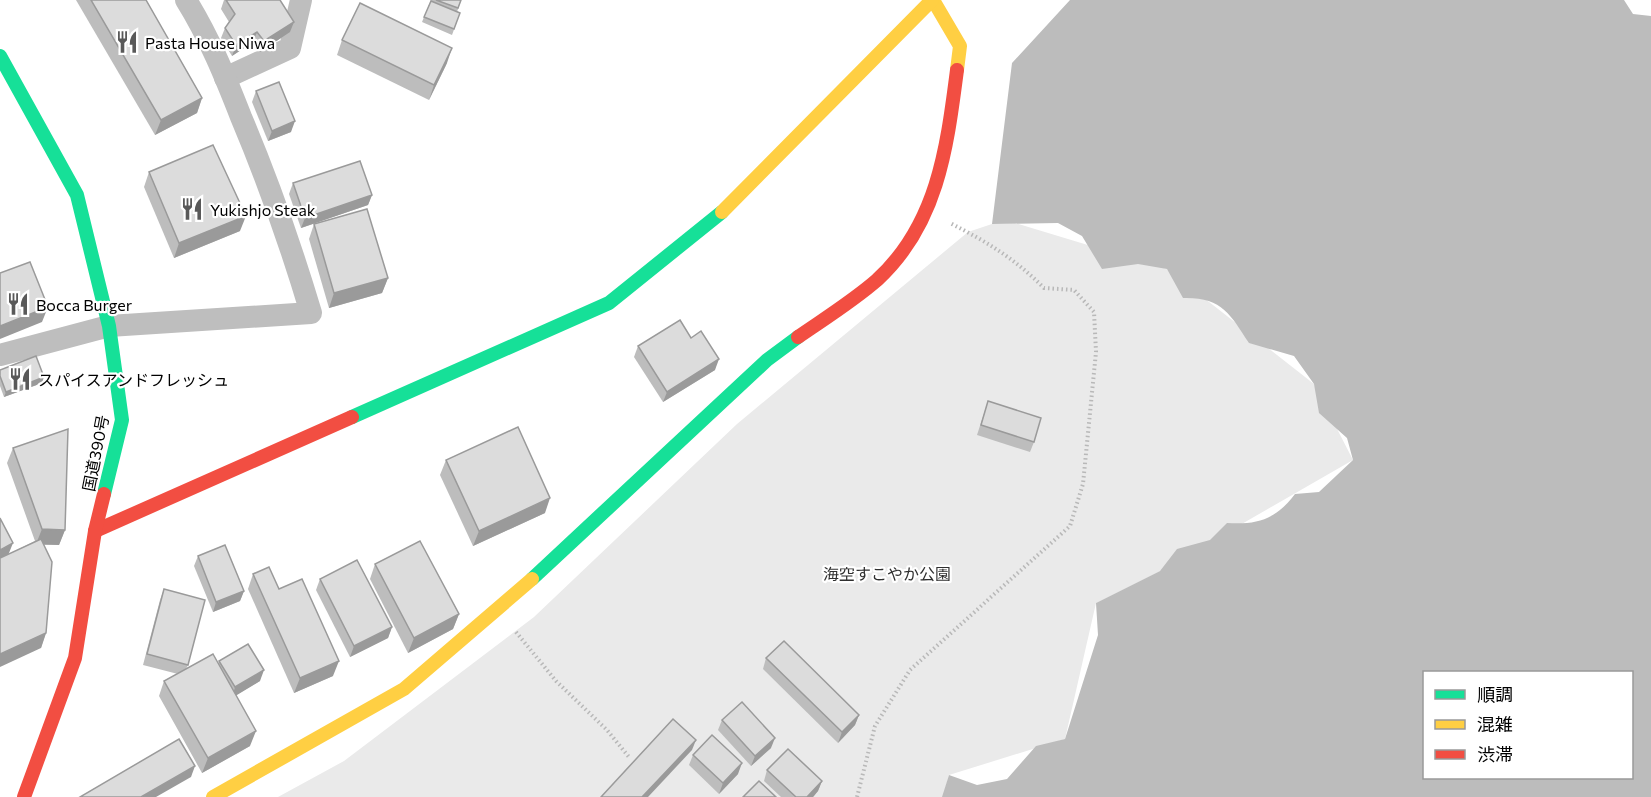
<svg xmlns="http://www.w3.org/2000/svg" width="1651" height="797" viewBox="0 0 1651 797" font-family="Commissioner,'Noto Sans JP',sans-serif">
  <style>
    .green { fill: #eaeaea }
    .water { fill: #bcbcbc; fill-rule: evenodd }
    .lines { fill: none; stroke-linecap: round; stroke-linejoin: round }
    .path { stroke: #b8b8b8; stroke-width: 4; stroke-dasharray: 1.5 3; stroke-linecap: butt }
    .street { stroke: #bebebe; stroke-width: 22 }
    .fast { stroke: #16e098; stroke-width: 14 }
    .slow { stroke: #ffcf43; stroke-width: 14 }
    .jam { stroke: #f24e42; stroke-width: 14 }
    .wall { fill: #bdbdbd }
    .shaded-wall { fill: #9a9a9a }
    .building { fill: #dcdcdc; stroke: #9a9a9a; stroke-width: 1.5 }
    .labels { text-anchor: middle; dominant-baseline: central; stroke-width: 4.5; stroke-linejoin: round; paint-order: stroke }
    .poi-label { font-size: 16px; fill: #000; stroke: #fff; text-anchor: start }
    .street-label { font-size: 16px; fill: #000; stroke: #fff }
    .park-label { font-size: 16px; fill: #2f2f2f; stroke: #fff }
  </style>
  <rect width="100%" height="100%" fill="#fff"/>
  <polygon class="green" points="1015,223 1167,269 1314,384 1353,460 1160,571 1096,603 1065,739 949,775 943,797 278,797 344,761 534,617 737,424 968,232 992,224"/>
  <path class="water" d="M1070 0H1624L1633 14 1651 16V797H942L949 775 977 785 1007 779 1036 746 1065 739 1098 635 1096 603 1160 571 1177 549 1210 540 1227 523C1258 525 1276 519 1295 494L1319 492 1353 460 1347 438 1319 413 1314 384 1294 356 1249 343C1230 314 1222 297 1183 298L1167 269 1138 264 1102 269 1082 236 1058 223 992 224 1012 63ZM1424 672H1632V778H1424Z"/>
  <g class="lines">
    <g class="path">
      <polyline points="516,632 556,681 607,730 629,757"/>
      <path d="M857 797 875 726 910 670 1070 526 1083 484 1096 352 1094 312 1074 290 1044 288C1014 258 987 242 950 223"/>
    </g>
    <g class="street">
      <polyline points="225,78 290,48 301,0"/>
      <path d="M0 355 109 326 311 313C291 246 268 181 241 117 225 76 209 37 186 0"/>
    </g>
    <g class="fast">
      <polyline points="0,56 77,195 109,326 122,420 104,494"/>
      <polyline points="352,417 609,303 722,212"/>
      <polyline points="532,579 767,360 798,337"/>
    </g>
    <g class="slow">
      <polyline points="933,0 960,46 957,70"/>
      <polyline points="722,212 932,0"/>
      <polyline points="213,797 404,689 532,579"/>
    </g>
    <g class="jam">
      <path d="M798 337C824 319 853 301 877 280 938 224 947 147 957 70"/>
      <polyline points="95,531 352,417"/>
      <polyline points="24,797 75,658 95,531 104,494"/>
    </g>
  </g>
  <g class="wall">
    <polygon points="76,0 146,0 202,98 197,113 155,135"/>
    <polygon points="224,0 226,0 290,32 260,52 253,42 232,56 221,38 225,28 229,22 221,9"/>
    <polygon points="431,0 461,0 457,12 460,13 452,35 422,22"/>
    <polygon points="342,40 447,63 429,100 337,55"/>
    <polygon points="256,91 291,132 268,141 252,102"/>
    <polygon points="149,172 240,231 174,258 144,187"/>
    <polygon points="293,183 372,195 368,205 301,228 289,194"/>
    <polygon points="314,224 388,278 382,293 329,308 309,239"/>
    <polygon points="691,338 715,370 663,402 634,357 638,346"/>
    <polygon points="0,370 42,383 4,397 0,386"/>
    <polygon points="988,401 1034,442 1030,452 977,435"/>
    <polygon points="13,448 65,530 59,545 44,545 46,633 41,648 9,554 35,541 7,463"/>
    <polygon points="446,460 545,513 473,546 440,475"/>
    <polygon points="198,556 244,591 240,601 213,612 194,566"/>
    <polygon points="375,564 459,614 453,629 408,653 370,579"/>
    <polygon points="253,574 279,589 333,676 294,693 248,589"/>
    <polygon points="320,579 392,627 388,638 350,657 316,590"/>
    <polygon points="164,589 188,665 186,669 218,664 219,661 260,681 236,695 250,746 202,773 159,696 164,681 178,674 143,665 160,600"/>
    <polygon points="766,658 859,715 855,725 838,743 763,669"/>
    <polygon points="722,720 771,748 751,766 718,730"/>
    <polygon points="693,755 738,774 719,794 689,765"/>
    <polygon points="767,770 822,781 818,791 813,797 781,797 764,781"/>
  </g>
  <g class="shaded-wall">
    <polygon points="294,22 290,32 260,52 264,41"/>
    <polygon points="257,32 253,42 232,56 236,45"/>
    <polygon points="452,48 447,63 429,100 434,85"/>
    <polygon points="202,98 197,113 155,135 161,120"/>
    <polygon points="295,121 291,132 268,141 272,131"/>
    <polygon points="372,195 368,205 301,228 305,218"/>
    <polygon points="246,216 240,231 174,258 179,243"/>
    <polygon points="388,278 382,293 329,308 334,293"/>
    <polygon points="48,307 42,322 0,339 0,326"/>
    <polygon points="719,359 715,370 663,402 667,392"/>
    <polygon points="44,377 42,383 4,397 6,392"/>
    <polygon points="550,498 545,513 473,546 479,531"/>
    <polygon points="42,529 65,530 59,545 36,544"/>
    <polygon points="13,543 7,558 0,562 0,550"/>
    <polygon points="244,591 240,601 213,612 216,602"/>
    <polygon points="459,614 453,629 408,653 414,638"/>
    <polygon points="392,627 388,638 350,657 354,646"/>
    <polygon points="46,633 41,648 0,667 0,654"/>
    <polygon points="339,661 333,676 294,693 300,678"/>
    <polygon points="264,670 260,681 232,698 235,687"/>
    <polygon points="859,715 855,725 838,743 842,732"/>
    <polygon points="256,731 250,746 202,773 208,758"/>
    <polygon points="775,738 771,748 751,766 755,756"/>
    <polygon points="696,740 692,750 648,797 642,797"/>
    <polygon points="742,763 738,774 719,794 723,783"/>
    <polygon points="195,766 191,777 156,797 141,797"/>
    <polygon points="822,781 818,791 813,797 807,797"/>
  </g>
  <g class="building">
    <polygon points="91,0 146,0 202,98 161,120"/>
    <polygon points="226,0 280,0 294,22 264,41 257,32 236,45 225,28 235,14"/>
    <polygon points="436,0 461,0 458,8"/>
    <polygon points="431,1 460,13 454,29 424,17"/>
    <polygon points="360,3 452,48 434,85 342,40"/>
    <polygon points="279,82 295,121 272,131 256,91"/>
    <polygon points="213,145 246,216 179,243 149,172"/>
    <polygon points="360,161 372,195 305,218 293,183"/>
    <polygon points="367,209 388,278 334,293 314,224"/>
    <polygon points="30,262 48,307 0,326 0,273"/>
    <polygon points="680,320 691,338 701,331 719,359 667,392 638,346"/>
    <polygon points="36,356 44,377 6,392 0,376 0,370"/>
    <polygon points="988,401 1041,418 1034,442 981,425"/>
    <polygon points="518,427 550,498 479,531 446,460"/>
    <polygon points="68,429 65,530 42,529 13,448"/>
    <polygon points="0,518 13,543 0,550"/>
    <polygon points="41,539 52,562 46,633 0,654 0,558"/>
    <polygon points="420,541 459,614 414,638 375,564"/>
    <polygon points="225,545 244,591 216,602 198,556"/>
    <polygon points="357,560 392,627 354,646 320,579"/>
    <polygon points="269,567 279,589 302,579 339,661 300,678 253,574"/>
    <polygon points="164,589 205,600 188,665 147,654"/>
    <polygon points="784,641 859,715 842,732 766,658"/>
    <polygon points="248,644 264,670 235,687 219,661"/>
    <polygon points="213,654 256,731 208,758 164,681"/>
    <polygon points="742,702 775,738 755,756 722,720"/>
    <polygon points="673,719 696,740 642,797 601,797"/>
    <polygon points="712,735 742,763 723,783 693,755"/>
    <polygon points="179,739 195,766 141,797 80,797"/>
    <polygon points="788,749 822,781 807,797 796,797 767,770"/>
    <polygon points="759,781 776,797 743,797"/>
  </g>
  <defs>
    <g id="restaurant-bare" transform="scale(1.8)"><path d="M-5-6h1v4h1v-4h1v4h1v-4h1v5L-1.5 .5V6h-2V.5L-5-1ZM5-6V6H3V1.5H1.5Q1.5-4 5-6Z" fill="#595959" stroke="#fff" stroke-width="2.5" paint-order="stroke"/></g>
  </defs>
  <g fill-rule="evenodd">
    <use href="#restaurant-bare" x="127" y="42"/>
    <use href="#restaurant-bare" x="192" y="209"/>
    <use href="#restaurant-bare" x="18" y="304"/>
    <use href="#restaurant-bare" x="20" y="379"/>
  </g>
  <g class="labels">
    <g class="poi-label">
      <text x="145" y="42">Pasta House Niwa</text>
      <text x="210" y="209">Yukishjo Steak</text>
      <text x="36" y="304">Bocca Burger</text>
      <text x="38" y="379">スパイスアンドフレッシュ</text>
    </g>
    <g class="street-label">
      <text transform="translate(95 453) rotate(-79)">国道390号</text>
    </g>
    <g class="park-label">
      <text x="887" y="573">海空すこやか公園</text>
    </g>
  </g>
  <rect x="1423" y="671" width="210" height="108" fill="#ffffff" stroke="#999999" stroke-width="1.5"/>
  <rect x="1435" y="690" width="30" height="9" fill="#16e098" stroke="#999999" stroke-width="1.5"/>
  <text x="1477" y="701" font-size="18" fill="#000000">順調</text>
  <rect x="1435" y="720" width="30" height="9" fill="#ffcf43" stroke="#999999" stroke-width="1.5"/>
  <text x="1477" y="731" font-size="18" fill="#000000">混雑</text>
  <rect x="1435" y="750" width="30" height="9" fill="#f24e42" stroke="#999999" stroke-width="1.5"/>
  <text x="1477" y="761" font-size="18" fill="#000000">渋滞</text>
</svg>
